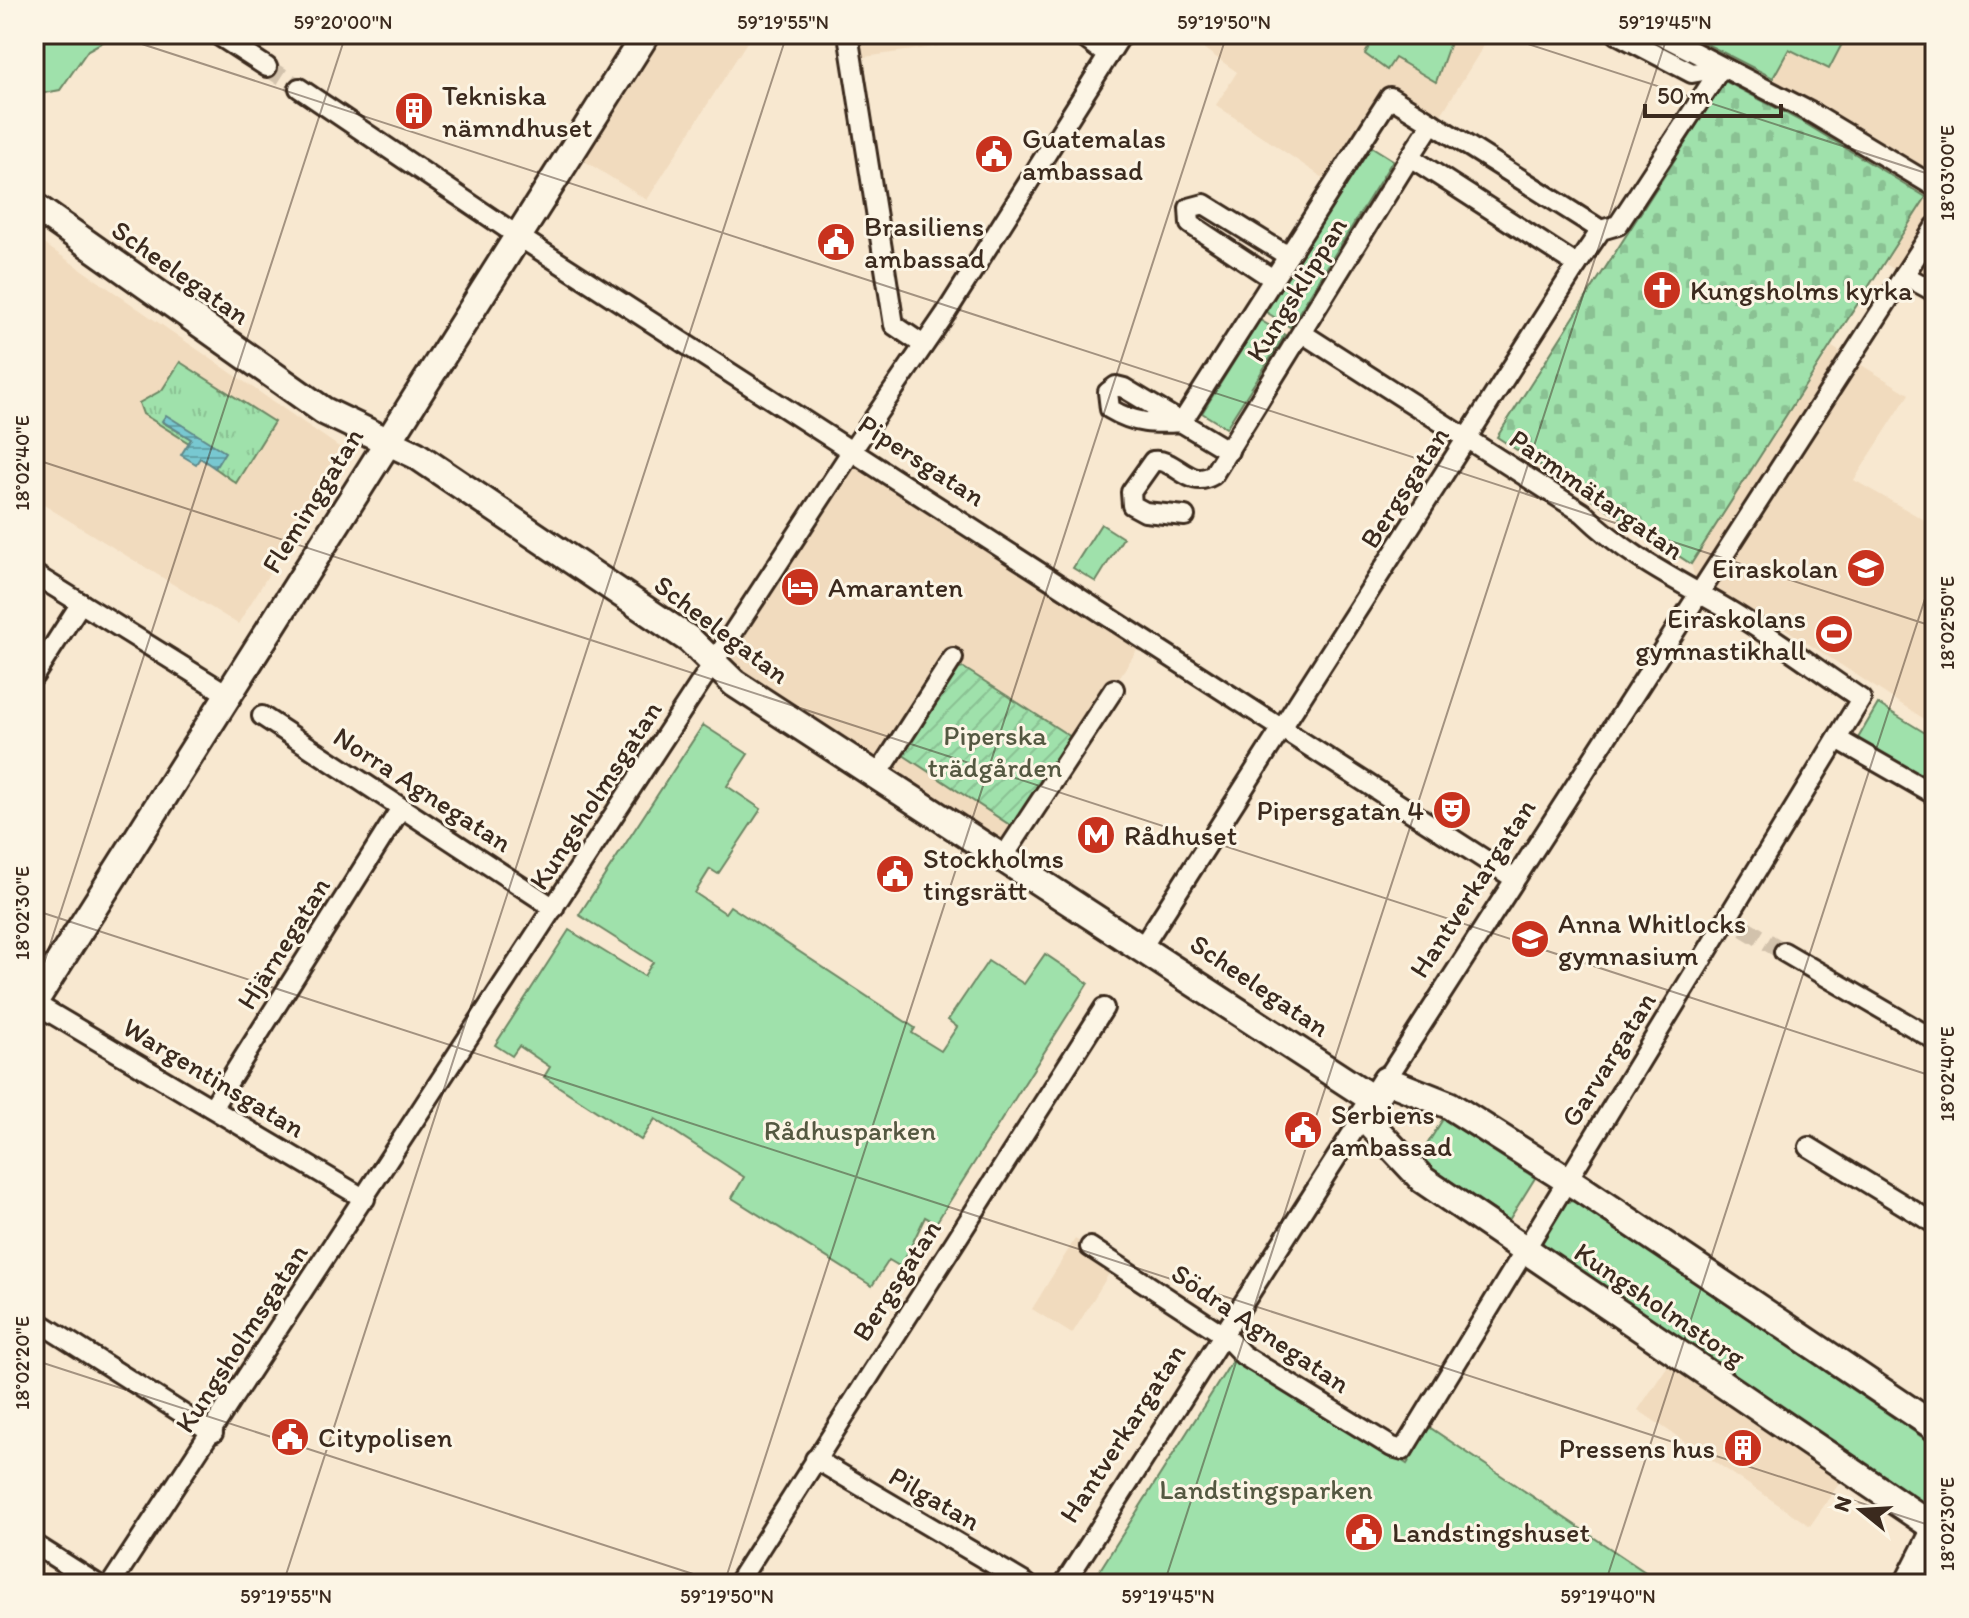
<svg xmlns="http://www.w3.org/2000/svg" width="1969" height="1618" viewBox="0 0 1969 1618" font-family="Itim,sans-serif">
  <style>
    .built { fill: #f1dbbe }
    .grass { fill: url(#grass-tufts); stroke: #6d8664; stroke-width: 2 }
    .cemetery { fill: url(#cemetery-stones); stroke: #6d8664; stroke-width: 2 }
    .park { fill: #9fe1ab; stroke: #6d8664; stroke-width: 2 }
    .garden { fill: url(#garden-furrows); stroke: #6d8664; stroke-width: 2 }
    .water { fill: url(#water-rules); stroke: #608989; stroke-width: 2 }
    .lines { fill: none; stroke-linecap: round; stroke-linejoin: round }
    .street-tunnel { stroke: #d2c2ac; stroke-width: 18; stroke-dasharray: 18 9; stroke-linecap: butt }
    .street-casing { stroke: #3b2a1e; stroke-width: 24 }
    .secondary-casing { stroke: #3b2a1e; stroke-width: 32 }
    .street { stroke: #fcf5e5; stroke-width: 18 }
    .secondary { stroke: #fcf5e5; stroke-width: 26 }
    .ticks { fill: none; stroke: #3b2a1e; stroke-width: 2; stroke-opacity: 0.45 }
    .labels { text-anchor: middle; dominant-baseline: central; stroke-width: 6; stroke-linejoin: round; paint-order: stroke }
    .poi-label { font-size: 28px; fill: #3b2a1e; stroke: #fcf5e5; text-anchor: start }
    .street-label { font-size: 28px; fill: #3b2a1e; stroke: #fcf5e5 }
    .park-label { font-size: 28px; fill: #545841; stroke: #fcf5e5 }
    .neatline { fill: none; stroke: #3b2a1e; stroke-width: 3 }
    .ticks-label { font-size: 20px; text-anchor: middle; fill: #3b2a1e }
  </style>
  <defs>
    <pattern id="grass-tufts" width="24" height="20" patternUnits="userSpaceOnUse" patternTransform="scale(2)"><rect width="24" height="20" fill="#9fe1ab"/><path d="M3 7l-1-3M5 7V3M7 7l1-3M15 17l-1-3M17 17v-4M19 17l1-3" fill="none" stroke="#8ac193"/></pattern>
    <pattern id="cemetery-stones" width="16" height="16" patternUnits="userSpaceOnUse" patternTransform="scale(2)"><rect width="16" height="16" fill="#9fe1ab"/><path d="M2 7V4a2 2 0 0 1 4 0v3zM10 15v-3a2 2 0 0 1 4 0v3z" fill="#8ac193"/></pattern>
    <pattern id="garden-furrows" width="10" height="10" patternUnits="userSpaceOnUse" patternTransform="scale(2)"><rect width="10" height="10" fill="#9fe1ab"/><path d="M-1 1l2-2M0 10L10 0M9 11l2-2" fill="none" stroke="#8ac193"/></pattern>
    <pattern id="water-rules" width="6" height="5" patternUnits="userSpaceOnUse" patternTransform="scale(2)"><rect width="6" height="5" fill="#78c8d1"/><path d="M0 2.5h6" fill="none" stroke="#64a3a9"/></pattern>
  </defs>
  <rect width="100%" height="100%" fill="#f8e8d0"/>
  <filter id="ink" filterUnits="userSpaceOnUse"><feTurbulence type="fractalNoise" baseFrequency=".0125" numOctaves="2"/><feDisplacementMap in="SourceGraphic" scale="16" xChannelSelector="R" yChannelSelector="G"/><feConvolveMatrix kernelMatrix="1 2 1 2 8 2 1 2 1" color-interpolation-filters="sRGB"/></filter>
  <g filter="url(#ink)">
    <g class="built">
      <polygon points="663,34 752,34 647,200 583,160"/>
      <polygon points="847,34 1022,34 851,59"/>
      <polygon points="1183,34 1491,34 1436,123 1389,96 1332,184 1216,105 1237,72"/>
      <polygon points="1637,34 1935,34 1935,292 1885,264 1926,197 1806,124"/>
      <polygon points="34,237 345,451 238,624 34,499"/>
      <polygon points="1832,347 1909,394 1854,480 1935,526 1935,726 1767,617 1759,629 1698,591 1691,564"/>
      <polygon points="853,450 1145,638 1003,856 712,667"/>
      <polygon points="1075,1239 1115,1264 1072,1334 1032,1309"/>
      <polygon points="1683,1343 1856,1459 1810,1526 1638,1410"/>
    </g>
    <polygon class="grass" points="180,362 274,422 236,483 215,468 224,452 162,422 191,439 189,443 143,414 139,403 162,390"/>
    <polygon class="cemetery" points="1725,81 1806,124 1926,197 1691,564 1497,437"/>
    <g class="park">
      <polygon points="34,34 117,34 88,50 60,90 34,95"/>
      <polygon points="1376,34 1453,34 1436,82 1395,58 1387,70 1365,54"/>
      <polygon points="1687,34 1825,34 1843,42 1829,69 1789,49 1773,78"/>
      <polygon points="1369,145 1393,160 1290,327 1266,312"/>
      <polygon points="1260,320 1285,335 1226,428 1202,413"/>
      <polygon points="1101,524 1123,538 1096,582 1073,568"/>
      <polygon points="1878,704 1935,739 1935,787 1857,740"/>
      <polygon points="703,725 748,754 727,786 761,809 718,874 710,869 695,893 725,913 730,906 915,1028 912,1033 941,1051 957,1027 948,1020 988,961 1024,984 1045,954 1088,983 936,1223 925,1217 901,1267 889,1260 872,1286 732,1198 744,1177 655,1119 641,1140 544,1077 550,1067 519,1046 512,1056 495,1045 569,930 644,976 653,962 579,915"/>
      <polygon points="1443,1119 1535,1178 1509,1220 1418,1159"/>
      <polygon points="1575,1201 1935,1446 1935,1486 1927,1507 1544,1248 1542,1237 1565,1202"/>
      <polygon points="1236,1355 1407,1464 1429,1427 1663,1584 1091,1584"/>
    </g>
    <polygon class="garden" points="964,668 1071,737 1013,827 900,753 953,670"/>
    <polygon class="water" points="166,415 225,452 215,468 200,458 196,464 181,455 191,439 162,421"/>
    <g class="lines">
      <g class="street-tunnel">
        <polyline points="267,67 299,88"/>
        <polyline points="1744,928 1784,952"/>
      </g>
      <g class="street-casing">
        <g id="street">
          <polyline points="216,34 267,67"/>
          <polyline points="848,34 894,325 922,344"/>
          <polyline points="1079,34 1108,56"/>
          <polyline points="1617,34 1692,73 1721,68"/>
          <polyline points="1659,34 1812,113 1935,187"/>
          <polyline points="299,88 518,236 1515,879"/>
          <polyline points="1577,265 1410,157 1432,123 1601,230"/>
          <polyline points="1904,275 1935,292"/>
          <polyline points="1273,279 1190,224 1189,208 1204,204 1288,256"/>
          <polyline points="1182,422 1390,97 1432,123"/>
          <path d="M1182 422C1153 424 1135 424 1110 409L1108 392 1116 386 1124 388 1229 451"/>
          <path d="M1185 516 1145 512 1132 505 1131 492 1153 461C1177 458 1188 490 1213 475L1410 157"/>
          <polyline points="34,574 227,694"/>
          <polyline points="34,676 81,603"/>
          <polyline points="262,716 554,908"/>
          <polyline points="1839,740 1935,795"/>
          <polyline points="877,776 953,658"/>
          <polyline points="1004,856 1114,689"/>
          <polyline points="1143,946 1577,265 1601,230 1618,225 1721,68"/>
          <polyline points="1784,952 1935,1040"/>
          <polyline points="34,1003 365,1199"/>
          <polyline points="1386,1080 1935,227"/>
          <polyline points="212,1108 401,808"/>
          <polyline points="1809,1147 1935,1224"/>
          <path d="M1090 1247 1224 1335 1243 1355 1392 1447 1403 1450 1861 699C1815 668 1770 634 1722 606 1671 577 1626 555 1583 513L1302 333"/>
          <polyline points="34,1319 213,1433"/>
          <polyline points="815,1459 1027,1584"/>
          <polyline points="34,1544 97,1584"/>
          <polyline points="111,1584 853,449 946,313 1122,34"/>
          <polyline points="737,1584 1104,1008"/>
          <polyline points="1064,1584 1363,1116"/>
        </g>
      </g>
      <g class="secondary-casing">
        <g id="secondary">
          <polyline points="34,206 324,411 416,455 690,640 734,683 1374,1100"/>
          <polyline points="34,1002 646,34"/>
          <polyline points="1935,1427 1580,1188 1449,1105 1386,1080 1363,1116 1423,1180 1935,1528"/>
          <polyline points="1908,1584 1935,1531"/>
        </g>
      </g>
      <use href="#street" class="street"/>
      <use href="#secondary" class="secondary"/>
    </g>
  </g>
  <path class="ticks" d="M111 34 1935 627M1497 34 1935 176M34 459 1935 1077M34 910 1935 1527M34 994 346 34M34 1360 724 1584M283 1584 787 34M724 1584 1227 34M1164 1584 1668 34M1605 1584 1935 568"/>
  <defs>
    <g id="building-disc" transform="scale(2)"><circle r="9.5" fill="#c8321e" stroke="#fcf5e5"/><path d="M-4-6H4V6H1V3H-1V6H-4ZM-2.5-4.3h1.7v1.8h-1.7ZM.8-4.3h1.7v1.8H.8ZM-2.5-1h1.7V.8h-1.7ZM.8-1h1.7V.8H.8Z" fill="#fff"/></g>
    <g id="civic-disc" transform="scale(2)"><circle r="9.5" fill="#c8321e" stroke="#fcf5e5"/><path d="M-.6-6.5H3V-4.5H.6V-3L4-1V1h2V6H-6V1h2V-1L-.6-3ZM-1.2 2.5V6h2.4V2.5Z" fill="#fff"/></g>
    <g id="church-disc" transform="scale(2)"><circle r="9.5" fill="#c8321e" stroke="#fcf5e5"/><path d="M-1.2-6h2.4v3.5h3.3v2.4h-3.3V6h-2.4V-.1h-3.3v-2.4h3.3Z" fill="#fff"/></g>
    <g id="school-disc" transform="scale(2)"><circle r="9.5" fill="#c8321e" stroke="#fcf5e5"/><path d="M0-5L7-2L0 1L-7-2ZM-4 1L0 2.5L4 1V4Q0 6-4 4Z" fill="#fff"/></g>
    <g id="hotel-disc" transform="scale(2)"><circle r="9.5" fill="#c8321e" stroke="#fcf5e5"/><path d="M-6-4.5h1.5V1H6V5H4.5V3h-9V5H-6ZM-4 0a1.8 1.8 0 1 1 3.6 0ZM.5 0V-2.5h3Q6-2.5 6 0Z" fill="#fff"/></g>
    <g id="stadium-disc" transform="scale(2)"><circle r="9.5" fill="#c8321e" stroke="#fcf5e5"/><path d="M0-5a6.5 5 0 1 0 0 10a6.5 5 0 1 0 0-10ZM-3.5-1.8h7v3.6h-7Z" fill="#fff"/></g>
    <g id="theatre-disc" transform="scale(2)"><circle r="9.5" fill="#c8321e" stroke="#fcf5e5"/><path d="M-5-5.5Q0-4 5-5.5V0Q5 5 0 6Q-5 5-5 0ZM-3.3-2.5H-1v1.5H-3.3ZM1-2.5H3.3v1.5H1ZM-2.8 1Q0 5.5 2.8 1Z" fill="#fff"/></g>
    <g id="metro-disc" transform="scale(2)"><circle r="9.5" fill="#c8321e" stroke="#fcf5e5"/><path d="M-5.5 5V-5H-3L0 0L3-5H5.5V5H3V-.5L0 4L-3-.5V5Z" fill="#fff"/></g>
  </defs>
  <g fill-rule="evenodd">
    <use href="#building-disc" x="414" y="111"/>
    <use href="#civic-disc" x="994" y="154"/>
    <use href="#civic-disc" x="836" y="242"/>
    <use href="#church-disc" x="1662" y="290"/>
    <use href="#school-disc" x="1866" y="568"/>
    <use href="#hotel-disc" x="800" y="587"/>
    <use href="#stadium-disc" x="1834" y="634"/>
    <use href="#theatre-disc" x="1452" y="810"/>
    <use href="#metro-disc" x="1096" y="835"/>
    <use href="#civic-disc" x="895" y="874"/>
    <use href="#school-disc" x="1530" y="939"/>
    <use href="#civic-disc" x="1303" y="1130"/>
    <use href="#civic-disc" x="290" y="1437"/>
    <use href="#building-disc" x="1743" y="1448"/>
    <use href="#civic-disc" x="1364" y="1532"/>
  </g>
  <g class="labels">
    <g class="poi-label">
      <text x="442" y="95">Tekniska<tspan x="442" dy="32">nämndhuset</tspan></text>
      <text x="1022" y="138">Guatemalas<tspan x="1022" dy="32">ambassad</tspan></text>
      <text x="864" y="226">Brasiliens<tspan x="864" dy="32">ambassad</tspan></text>
      <text x="1690" y="290">Kungsholms kyrka</text>
      <text x="1838" y="568" text-anchor="end">Eiraskolan</text>
      <text x="828" y="587">Amaranten</text>
      <text x="1806" y="618" text-anchor="end">Eiraskolans<tspan x="1806" dy="32">gymnastikhall</tspan></text>
      <text x="1424" y="810" text-anchor="end">Pipersgatan 4</text>
      <text x="1124" y="835">Rådhuset</text>
      <text x="923" y="858">Stockholms<tspan x="923" dy="32">tingsrätt</tspan></text>
      <text x="1558" y="923">Anna Whitlocks<tspan x="1558" dy="32">gymnasium</tspan></text>
      <text x="1331" y="1114">Serbiens<tspan x="1331" dy="32">ambassad</tspan></text>
      <text x="318" y="1437">Citypolisen</text>
      <text x="1715" y="1448" text-anchor="end">Pressens hus</text>
      <text x="1392" y="1532">Landstingshuset</text>
    </g>
    <g class="street-label">
      <text transform="translate(181 272) rotate(35)">Scheelegatan</text>
      <text transform="translate(1296 289) rotate(-58)">Kungsklippan</text>
      <text transform="translate(922 460) rotate(33)">Pipersgatan</text>
      <text transform="translate(1404 487) rotate(-57)">Bergsgatan</text>
      <text transform="translate(1597 494) rotate(35)">Parmmätargatan</text>
      <text transform="translate(312 500) rotate(-58)">Fleminggatan</text>
      <text transform="translate(722 629) rotate(37)">Scheelegatan</text>
      <text transform="translate(423 789) rotate(33)">Norra Agnegatan</text>
      <text transform="translate(595 795) rotate(-57)">Kungsholmsgatan</text>
      <text transform="translate(1472 888) rotate(-57)">Hantverkargatan</text>
      <text transform="translate(283 943) rotate(-58)">Hjärnegatan</text>
      <text transform="translate(1260 985) rotate(34)">Scheelegatan</text>
      <text transform="translate(1608 1059) rotate(-58)">Garvargatan</text>
      <text transform="translate(214 1077) rotate(31)">Wargentinsgatan</text>
      <text transform="translate(896 1280) rotate(-57)">Bergsgatan</text>
      <text transform="translate(1660 1304) rotate(34)">Kungsholmstorg</text>
      <text transform="translate(1261 1328) rotate(34)">Södra Agnegatan</text>
      <text transform="translate(241 1338) rotate(-57)">Kungsholmsgatan</text>
      <text transform="translate(1122 1433) rotate(-57)">Hantverkargatan</text>
      <text transform="translate(935 1498) rotate(30)">Pilgatan</text>
    </g>
    <g class="park-label">
      <text x="995" y="735">Piperska<tspan x="995" dy="32">trädgården</tspan></text>
      <text x="850" y="1130">Rådhusparken</text>
      <text x="1266" y="1489">Landstingsparken</text>
    </g>
  </g>
  <rect width="1969" height="1618" fill="none" stroke="#fcf5e5" stroke-width="88"/>
  <g transform="translate(1861 1510) rotate(288)" stroke="#fcf5e5" stroke-width="6" paint-order="stroke">
  <path d="M0-6L14 30L0 20L-14 30Z" fill="#3b2a1e"/>
  <text y="-12" font-size="22" font-weight="bold" text-anchor="middle" fill="#3b2a1e">N</text>
  </g>
  <path d="M1645 104v12h136v-12" fill="none" stroke="#3b2a1e" stroke-width="4"/>
  <text x="1657" y="104" font-size="24" fill="#3b2a1e" stroke="#fcf5e5" stroke-width="6" paint-order="stroke">50 m</text>
  <rect x="44" y="44" width="1881" height="1530" class="neatline"/>
  <g class="ticks-label">
    <text x="343" y="29">59°20'00"N</text>
    <text x="783" y="29">59°19'55"N</text>
    <text x="1224" y="29">59°19'50"N</text>
    <text x="1665" y="29">59°19'45"N</text>
    <text transform="translate(1947 173) rotate(-90)" y="7">18°03'00"E</text>
    <text transform="translate(22 463) rotate(-90)" y="7">18°02'40"E</text>
    <text transform="translate(1947 623) rotate(-90)" y="7">18°02'50"E</text>
    <text transform="translate(22 913) rotate(-90)" y="7">18°02'30"E</text>
    <text transform="translate(1947 1074) rotate(-90)" y="7">18°02'40"E</text>
    <text transform="translate(22 1363) rotate(-90)" y="7">18°02'20"E</text>
    <text transform="translate(1947 1524) rotate(-90)" y="7">18°02'30"E</text>
    <text x="286" y="1603">59°19'55"N</text>
    <text x="727" y="1603">59°19'50"N</text>
    <text x="1168" y="1603">59°19'45"N</text>
    <text x="1608" y="1603">59°19'40"N</text>
  </g>
</svg>
